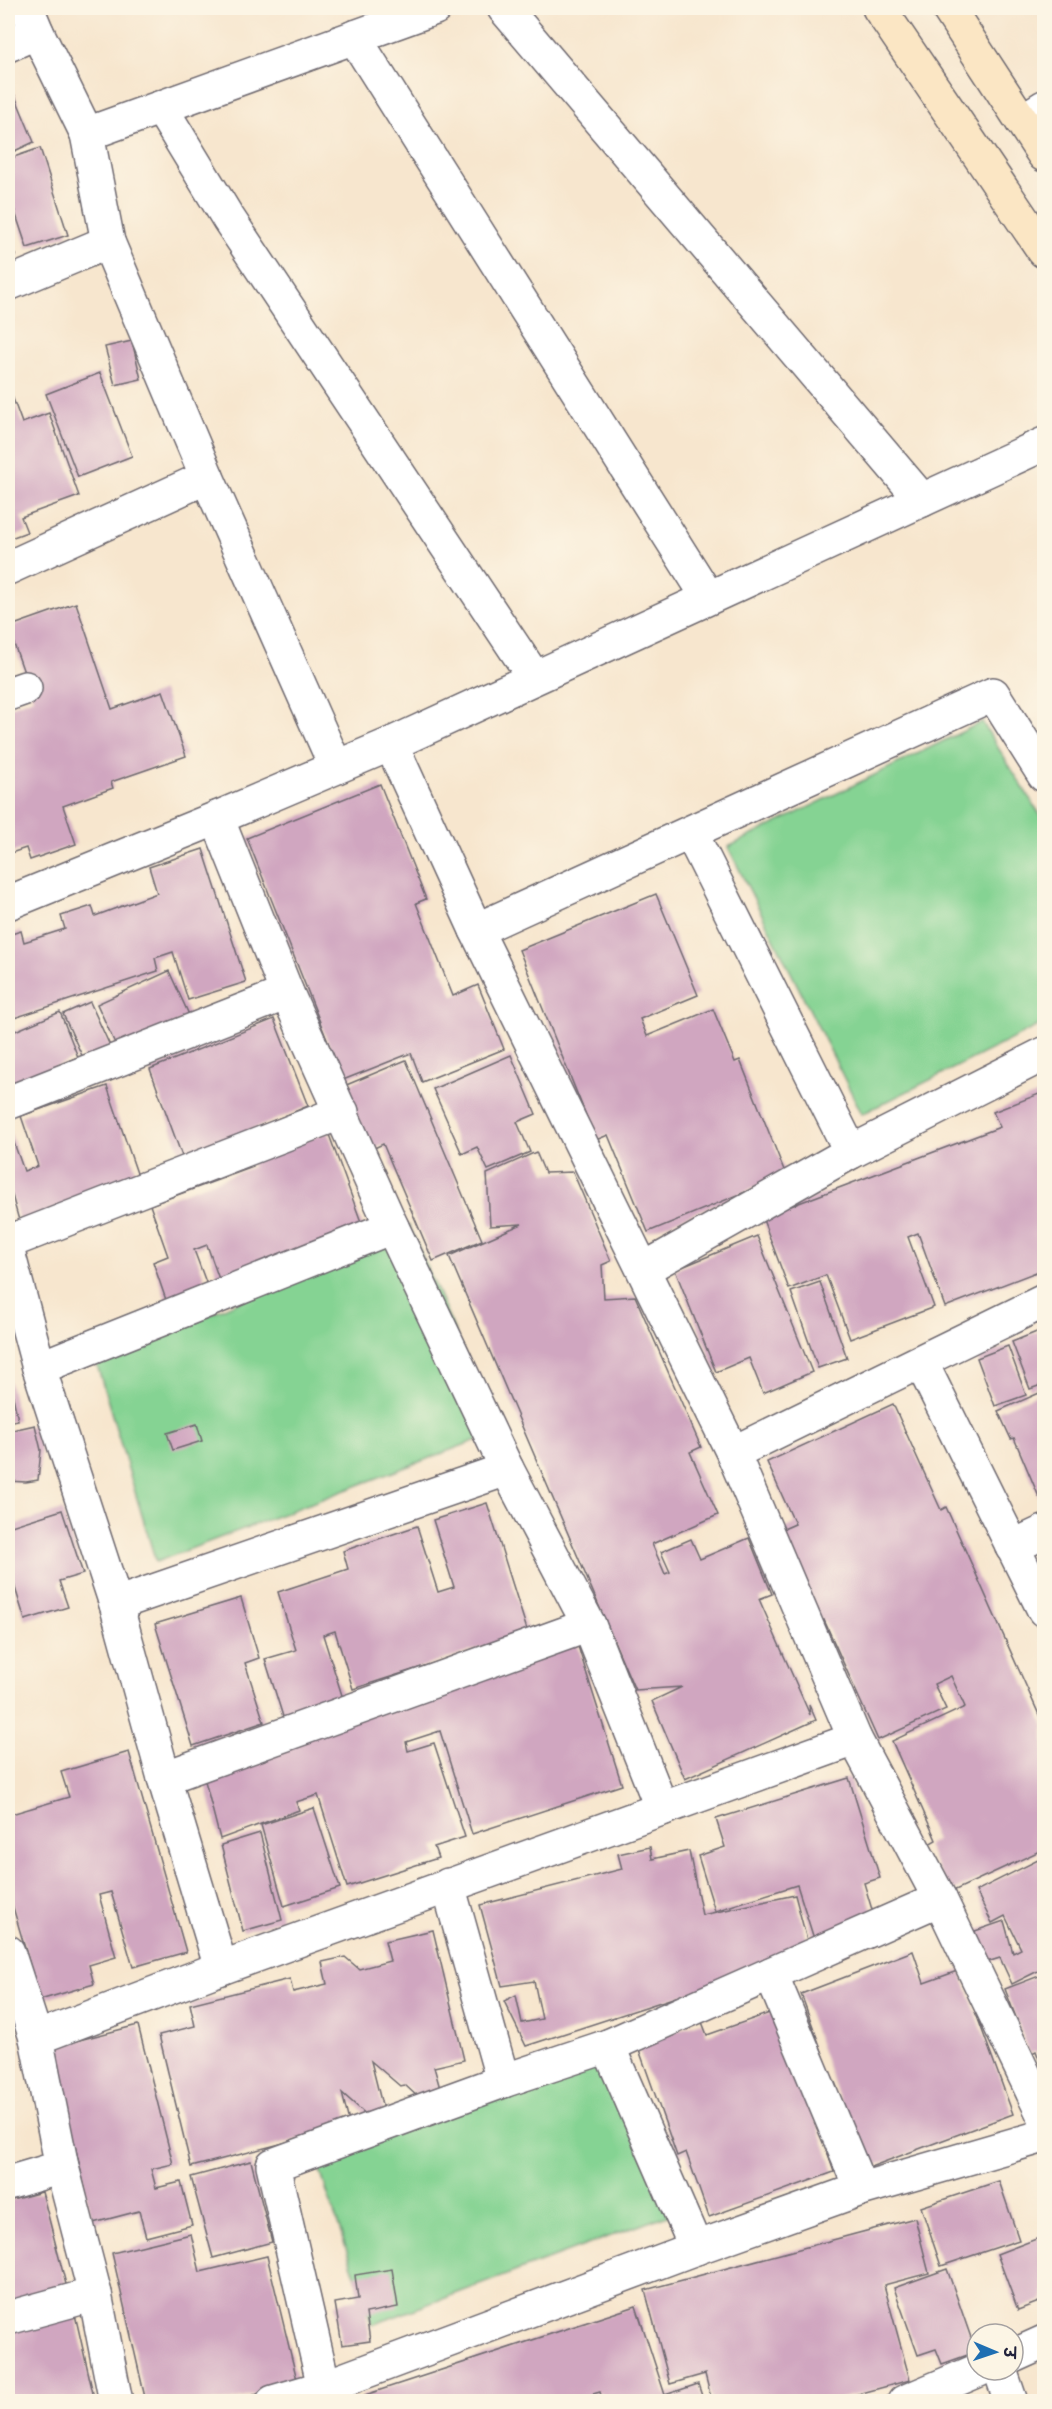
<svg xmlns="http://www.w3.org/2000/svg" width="1052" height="2409" viewBox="0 0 1052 2409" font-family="Itim,'Playpen Sans Deva',sans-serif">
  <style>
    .green { fill: #85d393; stroke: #547a67; stroke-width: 1.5 }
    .building { fill: #d0a6c0 }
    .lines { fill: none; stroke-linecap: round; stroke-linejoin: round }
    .minor-casing { stroke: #6d676e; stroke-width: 36 }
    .secondary-casing { stroke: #6d676e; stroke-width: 36 }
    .minor { stroke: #fff; stroke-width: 33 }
    .secondary { stroke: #fbe6c4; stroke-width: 33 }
  </style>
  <rect width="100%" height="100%" fill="#fcf5e5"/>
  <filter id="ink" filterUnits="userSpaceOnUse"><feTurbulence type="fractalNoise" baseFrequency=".0167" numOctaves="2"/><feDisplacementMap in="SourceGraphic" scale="12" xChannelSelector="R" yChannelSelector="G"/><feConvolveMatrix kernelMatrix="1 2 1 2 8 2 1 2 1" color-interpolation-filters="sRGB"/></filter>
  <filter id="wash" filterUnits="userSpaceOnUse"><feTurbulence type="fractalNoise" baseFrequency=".008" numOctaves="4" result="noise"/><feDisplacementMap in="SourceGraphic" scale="24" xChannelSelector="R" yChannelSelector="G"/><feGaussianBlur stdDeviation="1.35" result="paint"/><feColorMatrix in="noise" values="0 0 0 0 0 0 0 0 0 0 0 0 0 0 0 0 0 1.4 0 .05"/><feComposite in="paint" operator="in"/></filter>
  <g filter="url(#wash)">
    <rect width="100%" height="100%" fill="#f7e6ce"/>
    <g class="green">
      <polygon points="982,722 1044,821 1044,1023 862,1114 728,847"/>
      <polygon points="409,1225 498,1432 156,1562 97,1365"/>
      <polygon points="615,2053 678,2211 372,2325 316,2159"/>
    </g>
    <g id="blocks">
      <g class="building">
        <polygon points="8,79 34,142 8,154"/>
        <polygon points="40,148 68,235 27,248 8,191 8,159"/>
        <polygon points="8,233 16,256 8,260"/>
        <polygon points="132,341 141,379 115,385 105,347"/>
        <polygon points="100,373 132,456 78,477 46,394"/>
        <polygon points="8,385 22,423 49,413 79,496 21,517 27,532 8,539"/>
        <polygon points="76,603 112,709 163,691 186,756 111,782 113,788 63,806 76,844 30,860 26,848 8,854 8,708 33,698 8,627"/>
        <polygon points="380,784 426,899 416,903 453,996 478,985 504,1049 422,1082 411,1053 343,1080 247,838"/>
        <polygon points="203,849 246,982 188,1000 173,952 155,958 158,971 8,1020 8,935 21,931 24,942 65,929 61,916 92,906 95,916 157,893 149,867"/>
        <polygon points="656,894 698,995 640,1019 647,1036 713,1009 735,1062 740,1060 786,1175 648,1232 608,1135 596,1140 519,950"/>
        <polygon points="169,971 190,1017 118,1050 97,1004"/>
        <polygon points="90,1002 111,1048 84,1060 63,1014"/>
        <polygon points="60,1012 78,1057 8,1087 8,1034"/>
        <polygon points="274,1019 308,1106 183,1159 150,1069"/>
        <polygon points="511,1055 536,1114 517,1122 530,1152 488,1170 477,1147 462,1154 433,1089"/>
        <polygon points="406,1060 482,1240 433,1261 383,1144 370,1150 344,1086"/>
        <polygon points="107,1086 140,1182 20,1224 8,1181 8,1126 24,1171 38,1166 21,1116"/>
        <polygon points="1044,1092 1044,1269 945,1307 918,1233 908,1237 934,1307 850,1339 826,1275 789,1289 762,1217 1000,1127 993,1112"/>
        <polygon points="328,1132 364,1230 220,1282 207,1245 194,1250 207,1285 166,1300 153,1262 168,1256 150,1205 253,1167 251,1161"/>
        <polygon points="536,1152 545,1173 573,1172 611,1261 602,1265 604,1298 635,1296 701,1447 690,1452 718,1515 652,1544 665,1574 670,1572 661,1552 691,1539 700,1559 749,1538 772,1594 759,1599 810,1715 809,1704 816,1720 685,1779 652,1701 682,1687 635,1690 449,1256 522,1224 490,1226 487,1174"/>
        <polygon points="757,1236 812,1372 763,1393 749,1358 716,1372 675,1270"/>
        <polygon points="820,1282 847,1358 818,1368 791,1292"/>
        <polygon points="1039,1331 1044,1345 1044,1384 1030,1389 1012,1342"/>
        <polygon points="1008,1346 1026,1395 995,1406 977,1358"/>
        <polygon points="8,1374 18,1420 8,1422"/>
        <polygon points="1044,1391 1044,1417 1041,1419 1044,1428 1044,1495 1039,1497 1014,1438 1011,1439 998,1411"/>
        <polygon points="893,1404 941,1510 946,1507 1044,1726 1044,1849 949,1893 927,1845 936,1840 892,1741 965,1707 951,1676 934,1684 946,1709 878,1740 824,1620 820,1621 779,1531 795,1524 767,1462"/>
        <polygon points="197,1424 202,1441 173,1450 167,1433"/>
        <polygon points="35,1425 41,1450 38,1480 26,1482 8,1481 8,1431"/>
        <polygon points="487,1503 528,1633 353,1689 335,1631 323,1635 345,1705 285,1723 265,1659 296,1650 278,1592 348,1569 343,1551 417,1526 438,1592 454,1587 433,1520"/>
        <polygon points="62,1510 83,1574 59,1581 68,1607 25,1620 8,1565 8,1527"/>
        <polygon points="241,1598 259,1658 245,1663 264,1722 193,1746 155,1624"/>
        <polygon points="576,1640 622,1785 472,1834 440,1731 406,1742 408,1751 434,1743 465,1837 434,1847 438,1858 347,1887 318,1795 296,1802 299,1810 220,1839 203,1773"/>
        <polygon points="129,1752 186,1952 133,1967 111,1892 99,1895 116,1957 89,1965 94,1984 40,2000 8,1890 8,1815 69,1797 61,1772"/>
        <polygon points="849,1778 880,1878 864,1883 876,1923 815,1942 797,1885 715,1911 698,1856 725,1847 716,1819"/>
        <polygon points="314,1808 340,1888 284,1906 261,1825"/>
        <polygon points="260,1833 282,1920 243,1931 221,1845"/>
        <polygon points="650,1847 652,1859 689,1851 702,1915 795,1895 808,1944 728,1980 526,2046 504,2001 516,1995 522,2023 542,2019 534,1981 502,1986 480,1905 622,1869 618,1854"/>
        <polygon points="1044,1857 1044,1968 1012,1984 1000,1958 984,1963 975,1931 1004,1921 1013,1953 1021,1949 1005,1916 992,1923 976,1891"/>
        <polygon points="433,1930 464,2060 434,2067 441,2092 419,2098 405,2085 400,2086 371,2061 384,2113 369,2117 342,2093 350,2126 191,2167 159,2035 195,2026 190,2004 290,1979 293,1992 327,1984 322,1962 345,1957 359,1969 390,1961 385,1941"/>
        <polygon points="913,1951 924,1983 960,1970 1013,2114 865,2169 801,1994"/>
        <polygon points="1044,1974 1044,2073 1036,2051 1030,2054 1005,1989"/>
        <polygon points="778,2010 834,2172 709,2217 686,2152 677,2156 637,2044 702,2022 707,2035"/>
        <polygon points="138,2025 173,2164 151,2169 156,2188 181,2182 192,2225 146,2237 139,2211 93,2223 52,2047"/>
        <polygon points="251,2161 272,2242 213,2258 191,2177"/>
        <polygon points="999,2181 1019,2240 941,2266 921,2207"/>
        <polygon points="42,2192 68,2292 8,2307 8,2201"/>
        <polygon points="915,2218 929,2273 884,2285 910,2380 829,2402 712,2402 705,2374 670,2384 645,2290"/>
        <polygon points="191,2234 200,2272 267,2256 298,2384 226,2402 146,2402 112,2253"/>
        <polygon points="1044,2236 1044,2300 1018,2310 997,2254"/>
        <polygon points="392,2269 398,2307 366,2313 370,2341 342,2345 335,2303 358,2299 355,2275"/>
        <polygon points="947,2269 976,2352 942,2364 936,2349 918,2355 894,2288"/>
        <polygon points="636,2306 665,2395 698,2384 704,2402 603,2402 600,2392 593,2394 596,2402 356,2402 363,2399 362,2396"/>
        <polygon points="74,2310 95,2402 8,2402 8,2325"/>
      </g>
    </g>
  </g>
  <g filter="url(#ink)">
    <use href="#blocks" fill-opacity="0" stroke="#6d676e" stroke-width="1.5"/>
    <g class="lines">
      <g class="minor-casing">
        <g id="minor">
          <polyline points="27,8 37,32 87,134 435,8"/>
          <polyline points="504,8 922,500"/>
          <polyline points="354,37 708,597"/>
          <polyline points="8,45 37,32"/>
          <polyline points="161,108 228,218 534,677"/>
          <polyline points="1022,121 1044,107"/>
          <polyline points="87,134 108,242 207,477 336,767"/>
          <polyline points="8,284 108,242"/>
          <polyline points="8,568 207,477"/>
          <polyline points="8,694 25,688"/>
          <polyline points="391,744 476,930 733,1453 855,1739 940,1899 1044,2116"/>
          <polyline points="217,818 287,993 392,1227 507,1469 589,1625 662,1809"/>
          <polyline points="691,833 851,1152"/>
          <polyline points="8,903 217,818 391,744 1044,444"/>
          <polyline points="476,930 993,694 1044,775"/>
          <polyline points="8,1103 287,993"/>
          <polyline points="8,1242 342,1112"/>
          <polyline points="8,1252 39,1368 116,1604 164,1778 221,1968"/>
          <polyline points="644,1269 851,1152 1044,1054"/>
          <polyline points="921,1362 1044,1610"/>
          <polyline points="39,1368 392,1227"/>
          <polyline points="733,1453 1044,1301"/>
          <polyline points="1012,1547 1044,1532"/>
          <polyline points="116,1604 507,1469"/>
          <polyline points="164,1778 589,1625"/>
          <polyline points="448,1885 503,2081"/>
          <polyline points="8,1952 36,2038 62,2167 95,2294 116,2402"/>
          <polyline points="771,1974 861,2189"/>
          <polyline points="36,2038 221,1968 855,1739"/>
          <polyline points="608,2046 696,2248"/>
          <polyline points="8,2183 62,2167"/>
          <polyline points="8,2318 95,2294"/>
          <polyline points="1013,2356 1044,2342"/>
          <polyline points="1000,2370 1011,2402"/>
          <polyline points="324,2387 273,2165 503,2081 608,2046 940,1899"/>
          <polyline points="273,2402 324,2387 696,2248 861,2189 1044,2136"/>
          <polyline points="904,2402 979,2370"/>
        </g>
      </g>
      <g class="secondary-casing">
        <g id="secondary">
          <polyline points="879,8 1044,251"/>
          <polyline points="948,8 1044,155"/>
        </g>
      </g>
      <use href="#minor" class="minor"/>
      <use href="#secondary" class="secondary"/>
    </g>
  </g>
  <rect width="1052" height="2409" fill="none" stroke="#fcf5e5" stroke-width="30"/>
  <g transform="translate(995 2352) rotate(92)"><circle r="28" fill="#fcf5e5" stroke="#a5a1a1" stroke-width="1.5"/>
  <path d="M0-4.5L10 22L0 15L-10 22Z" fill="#1f6fb2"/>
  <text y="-9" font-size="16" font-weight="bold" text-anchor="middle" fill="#22223b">उ</text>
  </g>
</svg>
